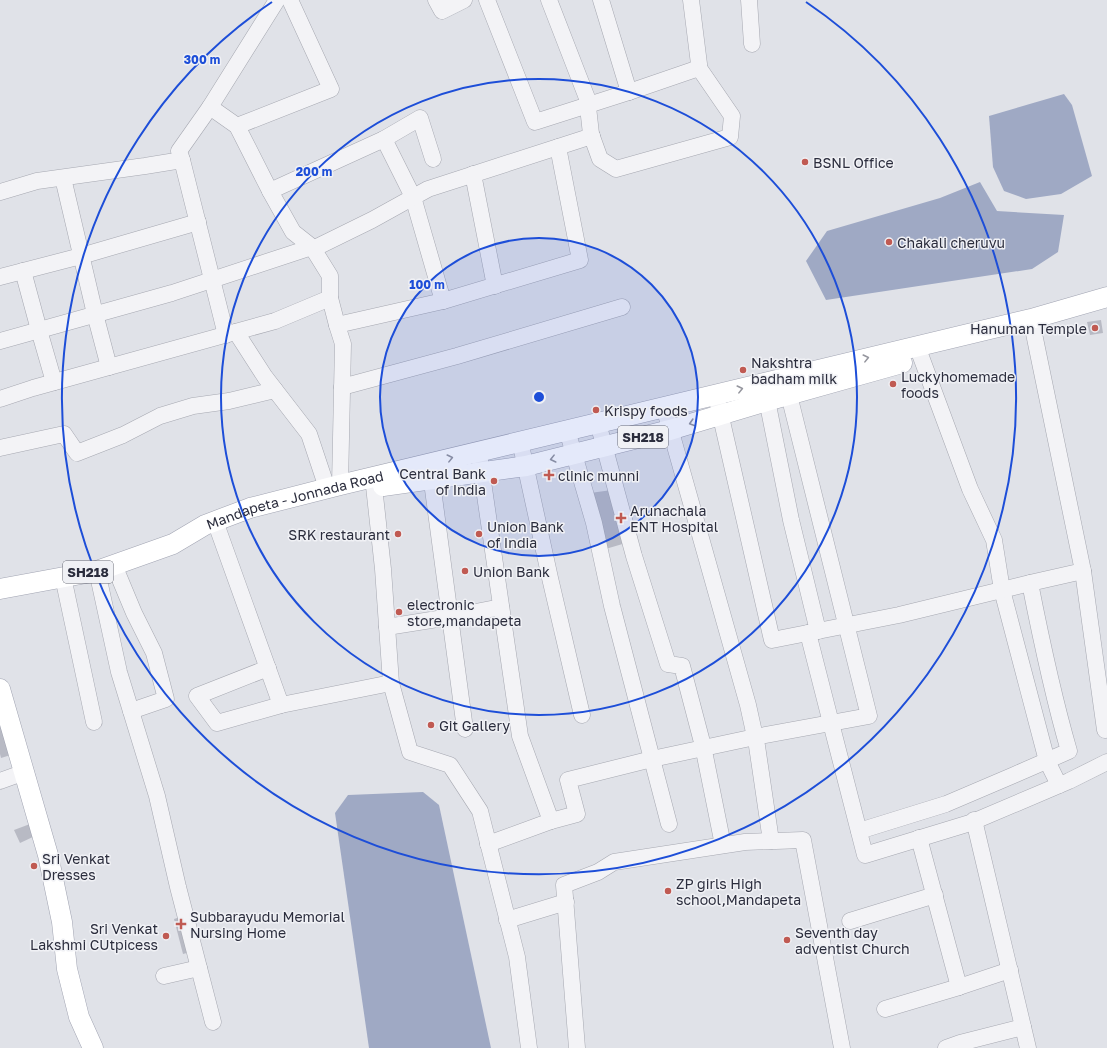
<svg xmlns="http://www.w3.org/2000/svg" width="1107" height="1048" viewBox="0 0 1107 1048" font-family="'Golos Text',sans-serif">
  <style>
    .water { fill: #9fa9c4 }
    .building { fill: #b8bac4 }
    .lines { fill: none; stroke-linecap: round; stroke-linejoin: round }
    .minor-casing { stroke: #a6a8b1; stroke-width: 17 }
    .major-casing { stroke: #a1a4b2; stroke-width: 21 }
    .minor { stroke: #f3f3f6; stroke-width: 16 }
    .major { stroke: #fff; stroke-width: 20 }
    .oneway { stroke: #95969e }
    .ring { fill: none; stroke: #1d4ed8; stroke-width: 2 }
    .poi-dot { fill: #c05a52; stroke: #f0f1f5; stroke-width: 1.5 }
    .labels { text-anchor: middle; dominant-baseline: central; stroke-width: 3; stroke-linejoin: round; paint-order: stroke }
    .shield { fill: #f0f1f5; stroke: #666874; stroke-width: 1 }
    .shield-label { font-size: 13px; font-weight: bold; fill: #2b2d3d }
    .poi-label { font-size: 14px; fill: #2b2d3d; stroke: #f0f1f5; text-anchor: start }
    .street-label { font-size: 14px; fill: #2b2d3d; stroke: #f0f1f5 }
    .centre { fill: #1d4ed8; stroke: #f0f1f5; stroke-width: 2 }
    .ring-label { font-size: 12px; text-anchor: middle; font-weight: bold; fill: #1d4ed8; stroke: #f0f1f5; stroke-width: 3; stroke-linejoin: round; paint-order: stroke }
  </style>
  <rect width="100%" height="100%" fill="#e0e2e8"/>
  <g class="water">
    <polygon points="1064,94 1072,105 1092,176 1061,194 1026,199 1004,191 993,167 989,116"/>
    <polygon points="980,182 997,211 1064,215 1058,252 1032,269 826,300 806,261 827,231 940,198"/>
    <polygon points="423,792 439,805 491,1048 369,1048 335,813 348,795"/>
  </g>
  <g class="building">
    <polygon points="1101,320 1103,333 1090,335 1087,322"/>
    <polygon points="612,490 626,543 602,550 590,493"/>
    <polygon points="0,717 17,753 1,758 0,754"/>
    <polygon points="30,824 35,836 20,843 14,830"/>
    <polygon points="184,916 194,951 183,954 174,919"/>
  </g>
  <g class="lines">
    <g class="minor-casing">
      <g id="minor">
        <polyline points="436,0 442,11 464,0"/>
        <polyline points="487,0 535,122 629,92"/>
        <polyline points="549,0 587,98 591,134 600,159 616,169 730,137 732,116 699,68 699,64 691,0"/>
        <polyline points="601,0 629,92 699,68"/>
        <polyline points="749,0 752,44"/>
        <polyline points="210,107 237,126 270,191 293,232 312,247 330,276 330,298 337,325 343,344 340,485"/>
        <polyline points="237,126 331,89 290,0"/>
        <polyline points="384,139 420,118 433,159"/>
        <polyline points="182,160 226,335"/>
        <polyline points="473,174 495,286"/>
        <polyline points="63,178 95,314 109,367"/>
        <polyline points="270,191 384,139 413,197 443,301 337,325"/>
        <polyline points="0,192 37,181 145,166 182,160 179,151 210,107 277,0"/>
        <polyline points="313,249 372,220 428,189 592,136"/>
        <polyline points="23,271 39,330 54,382"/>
        <polyline points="0,277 81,256 198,222"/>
        <polyline points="443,301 580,260 558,147"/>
        <polyline points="236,332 265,377 309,434 327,488"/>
        <polyline points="0,341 172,293 312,247"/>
        <polyline points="917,346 970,489 994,540 1002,590 1047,761 1059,785"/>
        <polyline points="342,387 457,356 622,307"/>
        <polyline points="765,390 791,520 818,631"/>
        <polyline points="0,399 33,388 275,321 330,298"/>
        <polyline points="718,404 772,640 899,615 1030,583 1083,571 1031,319"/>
        <polyline points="664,407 748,705 757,746 771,841"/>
        <polyline points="598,423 634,556 668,664 682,666 703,746 723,845"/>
        <polyline points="567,430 594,523 612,606 669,824"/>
        <polyline points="520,441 550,578 582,715"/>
        <polyline points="0,448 64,434 77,453 123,435 160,416 193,406 229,401 275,390"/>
        <polyline points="480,461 520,736 551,821 488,844"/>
        <polyline points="430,467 465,729"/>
        <polyline points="215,521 281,705 391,683 383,569 373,477"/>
        <polyline points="114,565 134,613 154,653 166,699 131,711"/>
        <polyline points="97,571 119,672 157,796 178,887 213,1022"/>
        <polyline points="1083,571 1105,730"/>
        <polyline points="63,577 94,722"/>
        <polyline points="387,627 450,617 501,607"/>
        <polyline points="808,633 831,723 865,855 970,823 1069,781 1107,762"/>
        <polyline points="268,668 197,696 217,723 281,705"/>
        <polyline points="391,683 410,752 450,765 480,811 517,957 529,1048"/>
        <polyline points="0,781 25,772"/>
        <polyline points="974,820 1028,1048"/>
        <polyline points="551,821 577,814 568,780 652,759 755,737 869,716 786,383"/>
        <path d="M859 831 946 804 1014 775 1069 751C1053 696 1041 639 1030 583"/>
        <polyline points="919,838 959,987 1010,970"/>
        <polyline points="507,920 566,902"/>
        <polyline points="850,921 935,895"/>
        <polyline points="164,976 199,968"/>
        <polyline points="885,1009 959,987"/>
        <polyline points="577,1048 564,885 598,872 614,862 745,842 803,840 842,1048"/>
        <polyline points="946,1048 960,1043 1023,1027"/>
      </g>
    </g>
    <g class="major-casing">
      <g id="major">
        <polyline points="383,486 526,466 670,430 767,401 902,363"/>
        <path id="s1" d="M0 589 97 571 173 544 205 525 250 508 340 485 1031 319 1107 297"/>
        <polyline points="0,689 48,855 62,922 67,969 79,1017 93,1048"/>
      </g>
    </g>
    <use href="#minor" class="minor"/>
    <use href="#major" class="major"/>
  </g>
  <defs><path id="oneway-chevron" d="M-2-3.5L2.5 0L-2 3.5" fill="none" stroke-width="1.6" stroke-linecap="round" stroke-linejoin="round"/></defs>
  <g class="oneway">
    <use href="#oneway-chevron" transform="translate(866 358) rotate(-14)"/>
    <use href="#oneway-chevron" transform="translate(740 389) rotate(-14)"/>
    <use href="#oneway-chevron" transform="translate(692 423) rotate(163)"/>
    <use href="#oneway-chevron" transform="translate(450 458) rotate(-14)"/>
    <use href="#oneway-chevron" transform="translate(553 459) rotate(166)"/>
  </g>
  <circle cx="539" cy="397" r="159" fill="#1d4ed8" fill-opacity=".12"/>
  <g class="ring">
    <circle cx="539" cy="397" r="159"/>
    <circle cx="539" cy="397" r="318"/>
    <path d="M806 2A477 477 0 1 1 272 2"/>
  </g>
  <g class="poi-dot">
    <circle cx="805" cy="162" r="4"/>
    <circle cx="889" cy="242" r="4"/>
    <circle cx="1095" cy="328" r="4"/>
    <circle cx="743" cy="370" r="4"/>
    <circle cx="893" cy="384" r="4"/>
    <circle cx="596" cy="410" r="4"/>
    <path d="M547 469h4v4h4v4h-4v4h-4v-4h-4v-4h4z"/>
    <circle cx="494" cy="481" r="4"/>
    <path d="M619 512h4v4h4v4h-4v4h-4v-4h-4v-4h4z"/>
    <circle cx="398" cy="534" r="4"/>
    <circle cx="479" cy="534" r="4"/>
    <circle cx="465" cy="571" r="4"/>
    <circle cx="399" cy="612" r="4"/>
    <circle cx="431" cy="725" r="4"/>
    <circle cx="34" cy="866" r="4"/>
    <circle cx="668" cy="891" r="4"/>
    <path d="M179 918h4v4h4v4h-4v4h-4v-4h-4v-4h4z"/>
    <circle cx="166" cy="936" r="4"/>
    <circle cx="787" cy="940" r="4"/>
  </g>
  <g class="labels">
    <g class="shield">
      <rect x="618" y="426" width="50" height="22" rx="3"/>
      <rect x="63" y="561" width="50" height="22" rx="3"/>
    </g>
    <g class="shield-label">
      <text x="643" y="437">SH218</text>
      <text x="88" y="572">SH218</text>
    </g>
    <g class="poi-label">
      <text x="813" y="162">BSNL Office</text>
      <text x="897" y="242">Chakali cheruvu</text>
      <text x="1087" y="328" text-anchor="end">Hanuman Temple</text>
      <text x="751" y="362">Nakshtra<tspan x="751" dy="16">badham milk</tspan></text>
      <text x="901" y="376">Luckyhomemade<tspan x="901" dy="16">foods</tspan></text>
      <text x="604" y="410">Krispy foods</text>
      <text x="486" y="473" text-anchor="end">Central Bank<tspan x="486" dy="16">of India</tspan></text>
      <text x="558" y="475">clinic munni</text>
      <text x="630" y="510">Arunachala<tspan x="630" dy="16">ENT Hospital</tspan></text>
      <text x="487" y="526">Union Bank<tspan x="487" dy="16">of India</tspan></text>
      <text x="390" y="534" text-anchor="end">SRK restaurant</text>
      <text x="473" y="571">Union Bank</text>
      <text x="407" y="604">electronic<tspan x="407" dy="16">store,mandapeta</tspan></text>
      <text x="439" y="725">Git Gallery</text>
      <text x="42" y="858">Sri Venkat<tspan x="42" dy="16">Dresses</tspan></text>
      <text x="676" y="883">ZP girls High<tspan x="676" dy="16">school,Mandapeta</tspan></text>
      <text x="190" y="916">Subbarayudu Memorial<tspan x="190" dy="16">Nursing Home</tspan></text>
      <text x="158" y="928" text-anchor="end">Sri Venkat<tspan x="158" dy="16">Lakshmi CUtpicess</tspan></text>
      <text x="795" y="932">Seventh day<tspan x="795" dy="16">adventist Church</tspan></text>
    </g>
    <g class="street-label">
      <text stroke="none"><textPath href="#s1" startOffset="310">Mandapeta - Jonnada Road</textPath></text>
    </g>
  </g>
  <circle cx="539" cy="397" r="6" class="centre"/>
  <g class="ring-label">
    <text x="202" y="64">300 m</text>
    <text x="314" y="176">200 m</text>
    <text x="427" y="289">100 m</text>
  </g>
</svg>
